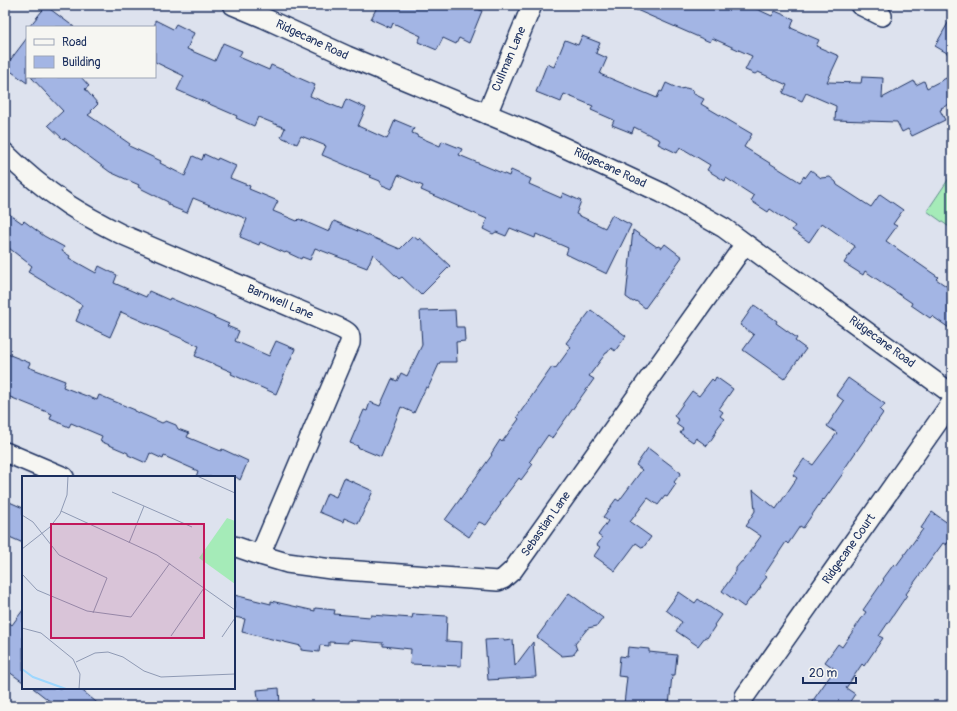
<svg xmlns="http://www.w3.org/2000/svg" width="957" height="711" viewBox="0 0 957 711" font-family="Pangolin,sans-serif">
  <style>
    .green { fill: #a5ebb8; stroke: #608d8b }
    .building { fill: #a3b5e4; stroke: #1b2f5e }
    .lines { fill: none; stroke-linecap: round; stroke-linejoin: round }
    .street-casing { stroke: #1b2f5e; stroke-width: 22 }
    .street { stroke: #f6f6f2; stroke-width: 19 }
    .labels { text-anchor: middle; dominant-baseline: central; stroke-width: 3.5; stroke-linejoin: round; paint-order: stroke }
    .street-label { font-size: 12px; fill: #1b2f5e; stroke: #f6f6f2 }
    .inset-river { fill: none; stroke: #9ed7fe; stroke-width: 2 }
    .inset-road { fill: none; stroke: #8f9ab4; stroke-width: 1 }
    .view { fill: #c2185b; fill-opacity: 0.15; stroke: #c2185b; stroke-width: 2 }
    .inset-edge { fill: none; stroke: #1b2f5e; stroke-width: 2 }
  </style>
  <rect width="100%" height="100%" fill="#dde2ee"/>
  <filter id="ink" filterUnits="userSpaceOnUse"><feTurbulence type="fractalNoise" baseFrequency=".025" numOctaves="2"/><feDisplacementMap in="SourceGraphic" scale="8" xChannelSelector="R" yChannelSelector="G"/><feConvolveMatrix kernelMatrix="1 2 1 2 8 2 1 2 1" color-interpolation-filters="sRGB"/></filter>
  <g filter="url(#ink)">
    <polygon class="green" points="952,174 952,229 927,211"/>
    <g class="building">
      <polygon points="378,5 469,5 482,11 469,43 459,38 456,44 443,38 437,50 418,42 421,36 393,23 391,28 371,19"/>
      <polygon points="625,5 748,5 772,16 775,11 794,19 791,28 819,40 816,46 839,56 827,82 861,83 862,77 883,78 882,98 914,81 916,85 924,81 927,88 952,75 952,103 941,108 942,109 940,110 945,120 912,136 908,129 902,132 897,122 835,120 836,106 806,93 802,101 783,93 787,85 758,72 755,74 745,70 752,56 712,38 710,42"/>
      <polygon points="46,6 74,27 29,27"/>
      <polygon points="952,16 952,56 935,46"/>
      <polygon points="155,20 173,29 176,24 194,33 187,49 215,61 223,43 242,51 239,57 269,70 271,65 290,73 290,74 315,85 310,96 342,109 346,99 366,108 358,126 387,139 395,120 414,128 412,133 417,135 417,136 440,146 442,141 462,149 459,155 509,176 511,170 531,179 529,184 561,198 563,193 581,201 576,214 605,228 612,215 631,225 607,274 566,254 568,248 536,234 535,238 510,228 506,236 496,232 493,234 483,229 487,219 421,190 423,186 398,175 392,189 382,185 380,181 370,177 371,176 322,155 326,146 301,136 297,144 281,137 285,128 258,117 254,126 236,118 237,116 177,90 184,76 155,62"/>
      <polygon points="582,36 600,43 596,53 607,58 600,74 657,98 660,91 662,92 666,83 679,89 686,88 693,90 694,94 704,99 701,104 752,134 744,147 800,182 804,176 805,178 811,170 821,178 830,177 836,182 837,185 871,207 880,194 903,210 893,224 897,226 886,241 938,277 936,279 952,290 952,330 932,316 930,318 911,305 912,303 865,271 863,275 844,263 855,246 822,223 809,242 792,230 795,226 770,209 768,212 751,201 754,196 726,178 725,181 707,170 710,165 680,147 677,153 658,144 660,140 634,127 632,133 612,125 614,120 591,110 593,106 564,94 561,102 536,92 547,64 554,67 565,40 578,45"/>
      <polygon points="27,38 27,83 5,67"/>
      <polygon points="31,77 81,77 89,86 85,89 98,104 91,111 92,112 88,115 130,144 129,146 161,161 160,163 185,176 193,156 202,160 204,154 217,160 218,158 236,166 230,178 250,186 249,189 278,201 273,211 297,221 299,219 329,232 334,221 400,249 413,236 418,240 420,238 450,266 421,295 402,277 399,279 373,254 367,268 315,248 310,260 302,257 301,259 286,252 285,253 260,242 259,245 240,237 247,219 217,207 217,208 193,198 187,213 172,207 172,206 168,204 168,202 138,187 139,185 110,172 64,138 63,139 48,125 63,111"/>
      <polygon points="5,211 22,223 24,221 44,236 64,247 62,251 70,256 69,258 96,273 99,266 117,275 114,283 146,297 149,291 169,300 170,298 214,317 213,317 229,324 227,326 239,331 235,341 269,356 276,341 295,349 276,394 231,374 232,372 195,356 199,346 121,312 110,337 76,321 80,311 79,311 82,305 28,272 32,266 5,245"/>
      <polygon points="633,230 657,247 658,246 662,248 665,244 682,257 645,308 636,301 633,302 626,297"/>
      <polygon points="754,305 777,321 776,323 797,338 795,341 806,349 784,379 743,350 754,335 740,325"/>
      <polygon points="455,310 456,327 464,327 465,341 456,342 457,362 440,362 428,388 426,387 414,413 401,407 381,457 357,447 358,446 350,443 364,410 367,411 370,402 380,406 392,379 397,381 401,373 407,376 422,345 420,311"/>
      <polygon points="591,310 626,336 615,351 611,348 607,353 606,353 589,376 594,379 552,438 548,435 530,461 533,464 521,480 519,478 500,503 501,504 486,525 479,522 469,537 445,520 492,455 491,454 500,440 502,442 519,419 517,417 552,367 555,369 571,347 566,343"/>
      <polygon points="5,353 30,363 28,367 65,381 63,387 97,400 99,395 135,410 135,411 162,423 166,421 176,425 178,429 189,433 187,437 221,451 222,449 248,461 240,480 236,477 196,477 198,471 164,456 163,459 150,453 146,463 128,455 128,453 100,441 102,436 71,423 69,427 50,419 52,414 5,395"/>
      <polygon points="716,377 733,389 719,409 723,412 720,416 724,419 716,430 717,431 707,446 696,438 693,442 680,433 683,429 676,424 679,420 674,416 692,391 699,396 712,379 714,381"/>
      <polygon points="848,378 885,404 880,410 883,413 853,456 843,471 844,472 824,500 823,499 803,528 800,526 788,544 786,542 764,575 767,577 760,586 761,587 754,596 752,596 744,607 722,591 736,571 736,568 741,562 743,561 761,536 746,526 749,522 748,522 755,511 753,490 776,509 797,478 793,475 804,459 813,465 837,433 827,426 844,401 836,395"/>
      <polygon points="648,448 681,473 674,482 676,484 667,497 665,496 658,505 648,498 630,522 651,537 643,548 636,543 615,571 594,556 600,547 597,545 602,538 598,535 608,521 603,517 616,499 619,501 642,470 636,465"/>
      <polygon points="344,478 373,491 358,524 344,518 343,522 319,512 327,493 336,497"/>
      <polygon points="5,500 23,508 23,543 5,535"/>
      <polygon points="932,512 952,526 952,537 946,545 943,543 916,580 906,594 907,595 879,636 883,638 864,666 862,664 846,688 855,694 847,706 809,706 835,669 825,662 838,644 842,647 866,612 863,610 884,580 883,579 894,564 896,566 923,529 921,528"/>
      <polygon points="679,592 695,603 698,599 721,615 714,625 715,626 707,638 705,637 698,646 676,631 682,622 666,610"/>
      <polygon points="569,593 603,618 597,626 588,628 575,644 577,650 573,655 562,656 537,637"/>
      <polygon points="234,595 271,604 271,601 315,611 315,608 335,610 334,614 370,617 371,615 412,618 413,614 447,616 446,641 462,642 461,666 410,664 411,649 383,646 383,643 348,640 348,643 329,642 329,646 320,645 319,652 301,650 301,646 242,632 245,619 234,617"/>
      <polygon points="23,610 23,682 5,669 5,619 12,625"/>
      <polygon points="504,639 504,641 513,640 515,666 533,642 536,677 488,680 485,640"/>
      <polygon points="628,647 649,649 649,652 677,655 675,675 672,675 669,706 638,706 624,704 627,677 618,676 620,656 627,657"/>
      <polygon points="33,688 79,688 101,706 56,706"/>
      <polygon points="279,688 280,706 259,706 257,690"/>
    </g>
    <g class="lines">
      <g class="street-casing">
        <g id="street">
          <polyline points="233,5 264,18 347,56 533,133 662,193 724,228 785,273 808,289 952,394"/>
          <polyline points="860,5 882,16"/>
          <polyline points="487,114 532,5"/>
          <path d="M5 153C24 172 45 189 67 204 84 215 103 225 121 234L340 328C348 332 351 333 350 343L260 555"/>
          <polyline points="5,452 64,477"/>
          <polyline points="234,546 260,555 287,563 331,569 498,581 503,579 513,570 745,244"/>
          <polyline points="745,696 952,402"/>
        </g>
      </g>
      <use href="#street" class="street"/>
    </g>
  </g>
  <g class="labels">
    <g class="street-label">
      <text transform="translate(312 40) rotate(25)">Ridgecane Road</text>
      <text transform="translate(509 59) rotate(-67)">Cullman Lane</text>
      <text transform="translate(610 168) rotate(25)">Ridgecane Road</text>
      <text transform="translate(280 302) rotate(23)">Barnwell Lane</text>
      <text transform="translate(882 342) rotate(36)">Ridgecane Road</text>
      <text transform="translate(546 524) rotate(-55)">Sebastian Lane</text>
      <text transform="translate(849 549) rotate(-55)">Ridgecane Court</text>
    </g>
  </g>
  <g transform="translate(22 476)">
    <rect width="213" height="213" fill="#dde2ee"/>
    <path d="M205 42 213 45V108L177 82Z" fill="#a5ebb8"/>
    <path class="inset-river" d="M0 193 11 201 44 213"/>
    <path class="inset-road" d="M175 0 213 17M90 16 170 51M39 35 135 79 213 134M0 39 11 46 37 79 85 102 71 137M107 67 122 30M0 73 28 51 38 38 45 19 46 0M0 98 15 114 65 135 109 141 148 87M0 152 19 157 51 183 58 198 57 213M149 160 182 112M200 161 213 142M54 186 73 177 86 176 101 181 122 195 139 201 213 198"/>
    <path class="view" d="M29 48H182V162H29Z"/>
    <rect width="213" height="213" class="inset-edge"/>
  </g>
  <rect width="957" height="711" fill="none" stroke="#f6f6f2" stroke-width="20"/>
  <rect x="10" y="10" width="937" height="691" fill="none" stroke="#1b2f5e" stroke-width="1.5" filter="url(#ink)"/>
  <rect x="26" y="26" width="130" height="52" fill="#f6f6f2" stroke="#9ea6b7"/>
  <rect x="34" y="39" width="20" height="6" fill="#f6f6f2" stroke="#9ea6b7"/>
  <text x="62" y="46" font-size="12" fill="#1b2f5e">Road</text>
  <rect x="34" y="56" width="20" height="12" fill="#a3b5e4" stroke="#9ea6b7"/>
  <text x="62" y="66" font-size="12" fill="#1b2f5e">Building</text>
  <path d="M803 677v6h53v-6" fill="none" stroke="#1b2f5e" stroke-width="2"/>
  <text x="809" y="677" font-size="12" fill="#1b2f5e" stroke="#f6f6f2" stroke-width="3" paint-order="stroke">20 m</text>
</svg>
